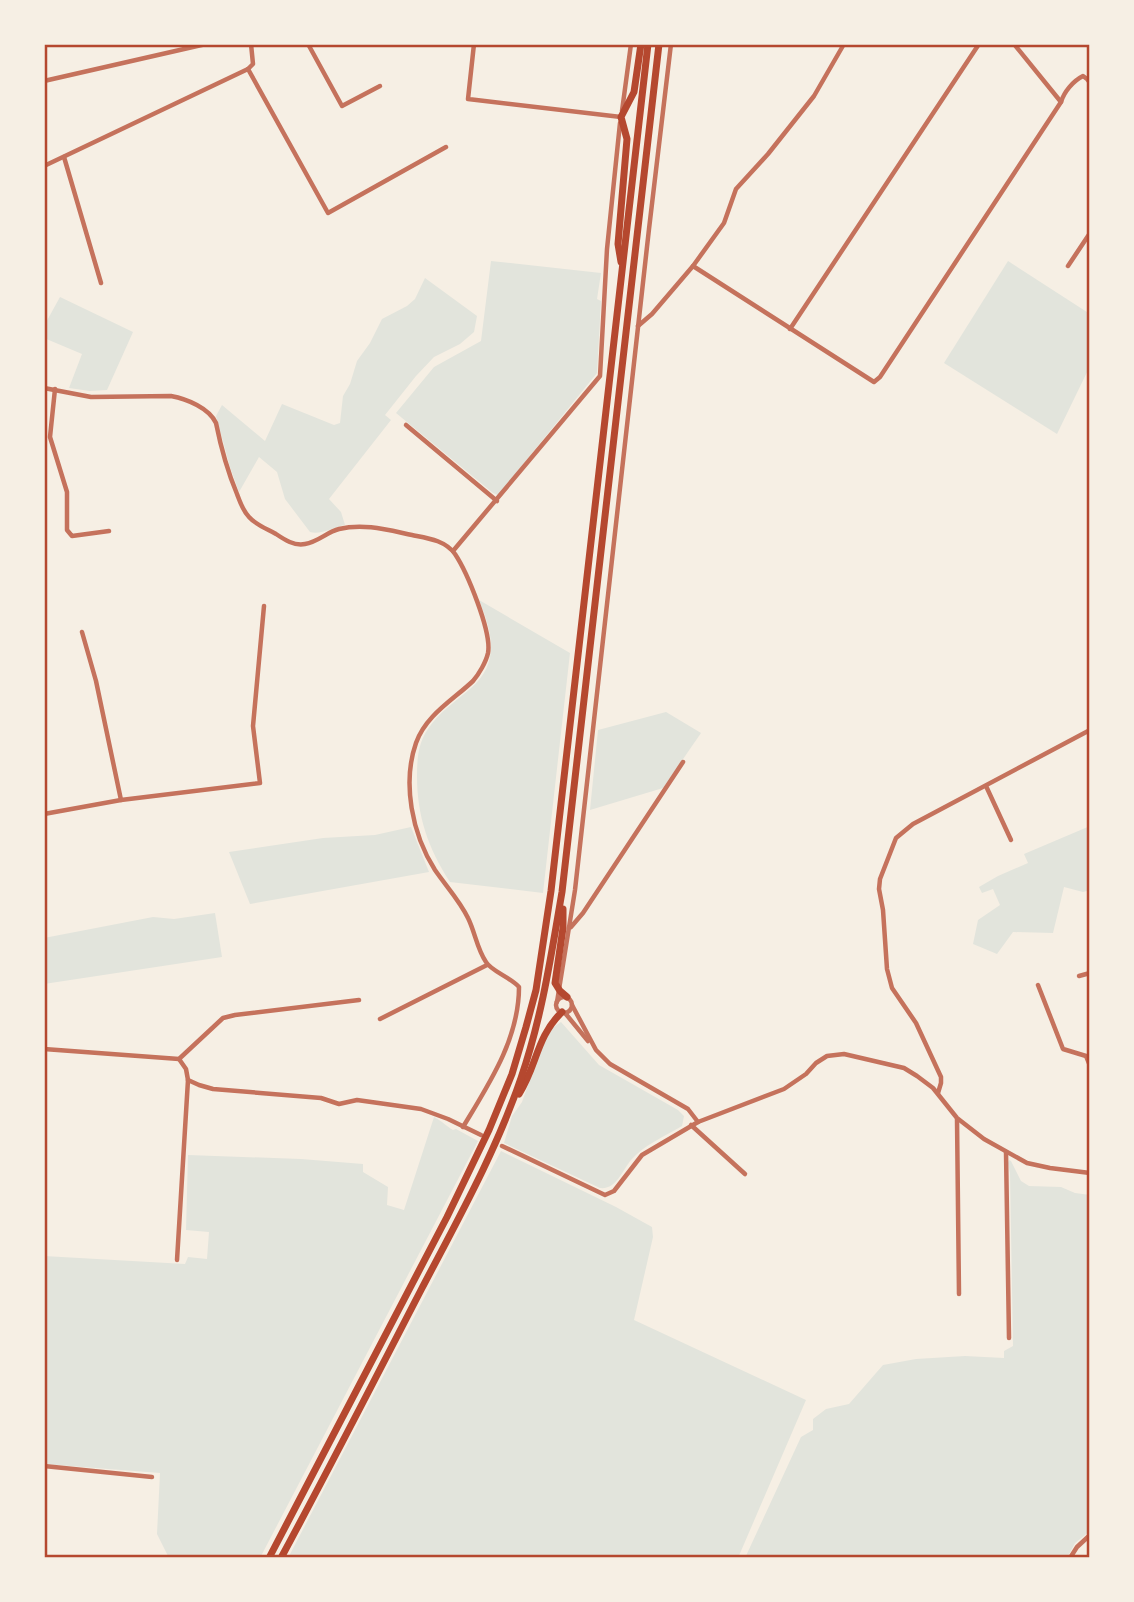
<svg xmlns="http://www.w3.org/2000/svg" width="1134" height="1602" viewBox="0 0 1134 1602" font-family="Ubuntu,sans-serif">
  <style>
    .green { fill: #e2e4dc }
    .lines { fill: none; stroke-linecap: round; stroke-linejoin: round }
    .minor { stroke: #c5725c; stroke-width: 4.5 }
    .primary { stroke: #b5482f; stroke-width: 7 }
    .neatline { fill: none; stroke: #b5482f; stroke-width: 2.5 }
  </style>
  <rect width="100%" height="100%" fill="#f6efe4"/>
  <g class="green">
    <polygon points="491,261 601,273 597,299 601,301 597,373 498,495 493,493 396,413 434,367 481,341"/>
    <polygon points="1008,261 1090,314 1090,366 1057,434 944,363"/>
    <path d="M425 278 477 316 474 332 460 344 434 357 416 376 385 415 391 420 329 499 341 512 345 525C334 527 321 535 310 532L285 499 277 472 259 457 239 492 230 467 216 416 222 405 265 441 282 404 334 425 340 423 343 396 350 384 357 361 370 343 382 319 407 306 415 299Z"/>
    <polygon points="60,297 133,332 107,390 90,391 69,388 82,354 44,338 44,326"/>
    <path d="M479 600 570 653 543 893 450 882C428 848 417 816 417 776 417 760 418 743 428 729 439 712 455 702 470 689 501 663 492 632 479 600Z"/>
    <polygon points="666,712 701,733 663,788 590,810 598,730"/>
    <polygon points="1090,826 1090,890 1083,892 1064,887 1053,933 1013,932 997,954 973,944 978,920 1000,905 993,889 982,893 979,887 998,876 1028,863 1024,854"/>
    <polygon points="411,827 429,872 250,904 229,852 323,838 375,835"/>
    <polygon points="215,913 222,957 44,984 44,938 153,917 174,919"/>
    <path d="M561 1022 599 1065 678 1110 684 1116 682 1126C665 1136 644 1145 631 1160 622 1171 616 1190 600 1188L504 1143 512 1116 522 1102 542 1046 552 1028Z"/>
    <path d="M434 1117C442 1121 446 1126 453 1130L456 1129 478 1141 260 1558H169L157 1534 160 1473 44 1464V1256L185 1264 188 1257 207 1259 209 1232 186 1230 188 1155 301 1159 363 1164V1172L388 1187 387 1205 404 1210Z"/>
    <polygon points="501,1151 616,1207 652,1227 653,1237 634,1320 806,1400 738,1558 288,1558"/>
    <polygon points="1009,1160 1011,1161 1021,1181 1029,1186 1061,1187 1075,1193 1090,1195 1090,1531 1075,1543 1067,1558 745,1558 801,1437 813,1430 813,1419 826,1409 849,1404 883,1365 916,1359 965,1356 1004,1358 1004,1351 1013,1346 1010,1173 1008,1163"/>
  </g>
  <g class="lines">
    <g class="minor">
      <polyline points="308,44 342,106 380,86"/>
      <polyline points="474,44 468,99 621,117"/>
      <polyline points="1014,44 1061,102"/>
      <polyline points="248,69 328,213 446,147"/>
      <polyline points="44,81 206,44"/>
      <polyline points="622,111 631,44"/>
      <polyline points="64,157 101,283"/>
      <polyline points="44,166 248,69 253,64 251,44"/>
      <path d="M693 266 874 382 880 377 1061 102C1064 92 1073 81 1083 76L1087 79 1090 83"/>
      <polyline points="1068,266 1090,233"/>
      <polyline points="638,326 652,314 693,266 724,223 736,189 768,154 814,96 844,44"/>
      <polyline points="790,329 979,44"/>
      <path d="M44 388 91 397 171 396C187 399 209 408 216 423 221 448 227 470 237 494 240 502 243 511 249 517 256 525 267 529 276 534 285 540 294 546 305 544 318 542 327 532 339 529 364 523 388 530 412 535 427 538 445 540 455 554 467 572 492 632 488 653 486 662 479 674 473 681 453 700 426 715 416 743 402 783 412 834 435 870 446 886 460 901 468 918 475 932 477 949 486 962 491 971 510 977 519 987 519 1039 489 1084 463 1127"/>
      <polyline points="55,389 50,437 67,492 67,530 72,536 109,531"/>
      <polyline points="406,425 497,501"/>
      <polyline points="453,551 600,376 607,249 620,123"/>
      <polyline points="82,632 96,681 121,800"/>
      <polyline points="986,786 1011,840"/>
      <polyline points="44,814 121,800 260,783 253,726 264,606"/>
      <polyline points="571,927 583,913 683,762"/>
      <polyline points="1079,976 1090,973"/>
      <polyline points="1038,985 1063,1049 1086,1056 1090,1066"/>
      <circle cx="564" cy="1005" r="8"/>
      <polyline points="557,1002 575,890 649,229 671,44"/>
      <polyline points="572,1005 596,1050 610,1064 688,1109 698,1122 784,1089 806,1074 816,1063 827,1056 844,1054 904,1068 917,1076 933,1088 957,1118 984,1139 1027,1163 1050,1168 1090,1173"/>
      <polyline points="565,1013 588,1041"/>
      <polyline points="380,1019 487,965"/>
      <polyline points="44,1049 179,1059 223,1018 235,1015 359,1000"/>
      <polyline points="188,1080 199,1085 213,1089 321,1098 339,1104 357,1100 421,1109 448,1119 481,1135"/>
      <polyline points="938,1093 941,1083 941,1077 916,1023 892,988 887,969 883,910 879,889 880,879 896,838 913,824 1090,730"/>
      <polyline points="957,1119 959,1294"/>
      <polyline points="691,1125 745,1174"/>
      <polyline points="502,1146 605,1195 614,1191 642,1155 698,1122"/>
      <polyline points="1006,1152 1009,1338"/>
      <polyline points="177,1260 188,1080 186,1069 179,1059"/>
      <polyline points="44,1466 152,1477"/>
      <polyline points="1070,1558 1077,1547 1090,1535"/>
    </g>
    <g class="primary">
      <polyline points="621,262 618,244 627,139 621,117 634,92 641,44"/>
      <polyline points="563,909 563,928 555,983 560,991 567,997"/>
      <path d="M519 1094C537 1066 536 1037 562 1012"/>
      <polyline points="269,1558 447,1217 489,1130 512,1074 526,1027 536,990 551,891 648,44"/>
      <path d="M281 1558C329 1469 375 1379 421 1290 457 1221 496 1152 521 1078 542 1017 551 956 562 892L659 44"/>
    </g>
  </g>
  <rect width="1134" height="1602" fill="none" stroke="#f6efe4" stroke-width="91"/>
  <rect x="46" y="46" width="1042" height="1510" class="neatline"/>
</svg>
